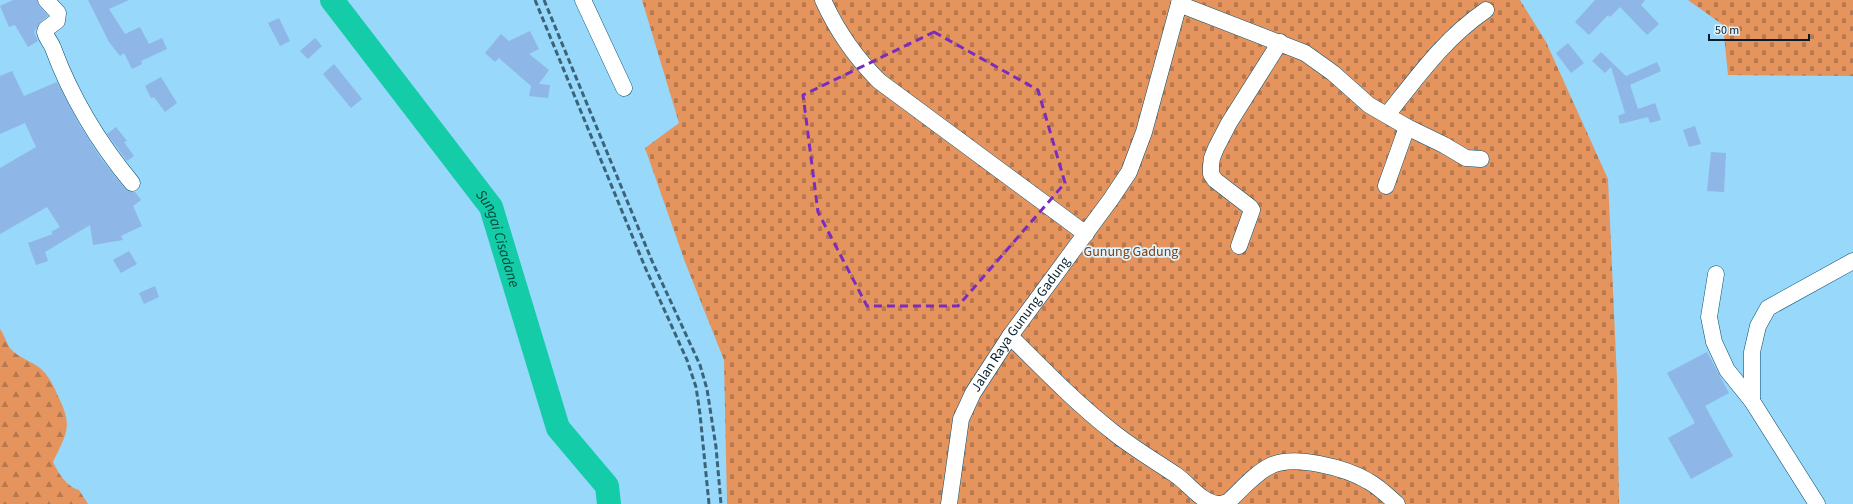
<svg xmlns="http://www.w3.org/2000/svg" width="1853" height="504" viewBox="0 0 1853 504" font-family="'Source Sans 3',sans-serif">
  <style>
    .forest { fill: url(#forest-firs) }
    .cemetery { fill: url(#cemetery-stones) }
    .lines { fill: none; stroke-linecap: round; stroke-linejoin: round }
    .river { stroke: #15cca8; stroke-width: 24 }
    .building { fill: #8eb6e6 }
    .minor-casing { stroke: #074f6e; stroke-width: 17 }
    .minor { stroke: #fff; stroke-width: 16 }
    .rail { stroke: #3b6479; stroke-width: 3; stroke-dasharray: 6 3; stroke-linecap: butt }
    .marked { fill: none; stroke: #7b2cbf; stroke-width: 3; stroke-dasharray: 8 5; stroke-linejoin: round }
    .labels { text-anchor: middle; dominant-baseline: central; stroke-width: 3.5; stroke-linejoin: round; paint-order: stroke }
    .park-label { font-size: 14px; fill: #7e400f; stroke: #e0f2fd }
    .street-label { font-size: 14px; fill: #041e2b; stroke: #e0f2fd }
    .water-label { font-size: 15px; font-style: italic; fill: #004739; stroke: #e0f2fd }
  </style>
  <defs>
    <pattern id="forest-firs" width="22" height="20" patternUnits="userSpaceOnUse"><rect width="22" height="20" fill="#e5945e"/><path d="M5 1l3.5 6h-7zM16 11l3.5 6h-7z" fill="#b7784e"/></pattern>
    <pattern id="cemetery-stones" width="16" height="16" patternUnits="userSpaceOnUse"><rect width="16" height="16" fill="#e5945e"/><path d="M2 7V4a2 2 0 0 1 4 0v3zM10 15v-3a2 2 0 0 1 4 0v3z" fill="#b7784e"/></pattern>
  </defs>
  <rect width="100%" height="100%" fill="#98d8fb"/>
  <path class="forest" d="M0 329C6 337 6 346 14 352 22 359 33 362 40 368 48 375 53 384 57 394 73 426 68 431 53 462 58 473 67 487 79 490L88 504H0Z"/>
  <g class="cemetery">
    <polygon points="642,0 1520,0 1546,42 1608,179 1617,379 1619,504 727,504 724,360 685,262 645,148 679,123"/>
    <polygon points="1688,0 1853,0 1853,76 1728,75 1723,25"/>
  </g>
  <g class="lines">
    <path class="river" id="s1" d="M332 0 491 207 558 428 607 486 609 504"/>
  </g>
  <g class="building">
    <polygon points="13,0 37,0 39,6 48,16 40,22 34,32 38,41 28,47 15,25 9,27 0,6"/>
    <polygon points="88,0 129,0 109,9 125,34 140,27 149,44 162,38 167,49 141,61 142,64 132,69 124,53 120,56 109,42"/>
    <polygon points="1595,0 1645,0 1641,5 1659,24 1647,35 1620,7 1610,17 1608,15 1589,35 1575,22"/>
    <polygon points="279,18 290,41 280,46 268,23"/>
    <polygon points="530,31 539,49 529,54 549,70 539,84 550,85 548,98 529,96 531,86 499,58 495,62 485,53 501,34 509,41"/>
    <polygon points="315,38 322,46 308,59 300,51"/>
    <polygon points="1568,43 1584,63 1571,73 1556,53"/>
    <polygon points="1601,52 1626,76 1657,62 1661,71 1630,85 1638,109 1655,103 1661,120 1650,123 1648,117 1620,124 1618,116 1625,113 1611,67 1605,73 1592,61"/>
    <polygon points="334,64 362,99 351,108 323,74"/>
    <polygon points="12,71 24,96 57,82 79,124 100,157 125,189 129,192 135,192 141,200 133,206 142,226 121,236 123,240 93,245 90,225 45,252 48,261 36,265 28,243 53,234 51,232 60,227 47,207 0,234 0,168 36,147 25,123 0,134 0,76"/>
    <polygon points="161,77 177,103 165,112 154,97 151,98 145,86"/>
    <polygon points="1695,126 1701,144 1689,147 1683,130"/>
    <polygon points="116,127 127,141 124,142 134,156 127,161 107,134"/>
    <polygon points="1711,152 1726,153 1724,192 1707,191"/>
    <polygon points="129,251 137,264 121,273 113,260"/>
    <polygon points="155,286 159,297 144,304 139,293"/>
    <polygon points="1707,352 1729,393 1705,406 1733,456 1691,479 1668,438 1695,423 1667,373"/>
  </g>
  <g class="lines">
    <g class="minor-casing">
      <g id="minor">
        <path d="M46 0 58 13 57 21 46 29 45 32C46 38 51 42 53 48 71 97 99 143 132 183"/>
        <polyline points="583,0 624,88"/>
        <path d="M823 0C837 31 855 57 879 81L1086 234"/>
        <polyline points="1179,4 1305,53 1333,73 1369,105 1407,127 1386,186"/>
        <path d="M1387 115C1418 76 1445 38 1486 10"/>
        <polyline points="1407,127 1444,145 1466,158 1481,159"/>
        <polyline points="1239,246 1252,210 1250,207 1215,180 1211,174 1211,166 1212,158 1216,148 1229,123 1280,42"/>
        <polyline points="1716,274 1709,317 1714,342 1727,370 1752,401 1817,504"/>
        <path d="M1010 336C1043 369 1076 403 1113 432 1133 448 1155 461 1176 475 1189 484 1202 503 1218 504"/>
        <polyline points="1752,401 1752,352 1758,326 1768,308 1853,261"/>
        <path id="s2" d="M949 504 961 419 973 393 1010 336 1111 199 1129 172 1144 132 1180 0"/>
        <path d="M1221 504 1228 502C1241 490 1254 474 1270 466 1294 454 1346 468 1368 481 1379 487 1388 496 1397 504"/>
      </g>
    </g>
    <use href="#minor" class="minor"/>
    <g class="rail">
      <polyline points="535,0 645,267 687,360 696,387 700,414 709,504"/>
      <polyline points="544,0 652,261 700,365 707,389 716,447 721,504"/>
    </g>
  </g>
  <path class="marked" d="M934 32 1038 90 1065 183 958 306H867L818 212 803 95Z"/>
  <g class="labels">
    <g class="park-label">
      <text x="1131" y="252">Gunung Gadung</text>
    </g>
    <g class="street-label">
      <text stroke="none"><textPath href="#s2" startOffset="198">Jalan Raya Gunung Gadung</textPath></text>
    </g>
    <g class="water-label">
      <text stroke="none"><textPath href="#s1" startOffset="293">Sungai Cisadane</textPath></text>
    </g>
  </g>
  <path d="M1709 34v6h100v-6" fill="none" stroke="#041e2b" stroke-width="2"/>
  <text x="1715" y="34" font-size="12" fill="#041e2b" stroke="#e0f2fd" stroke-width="3" paint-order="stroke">50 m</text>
</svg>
